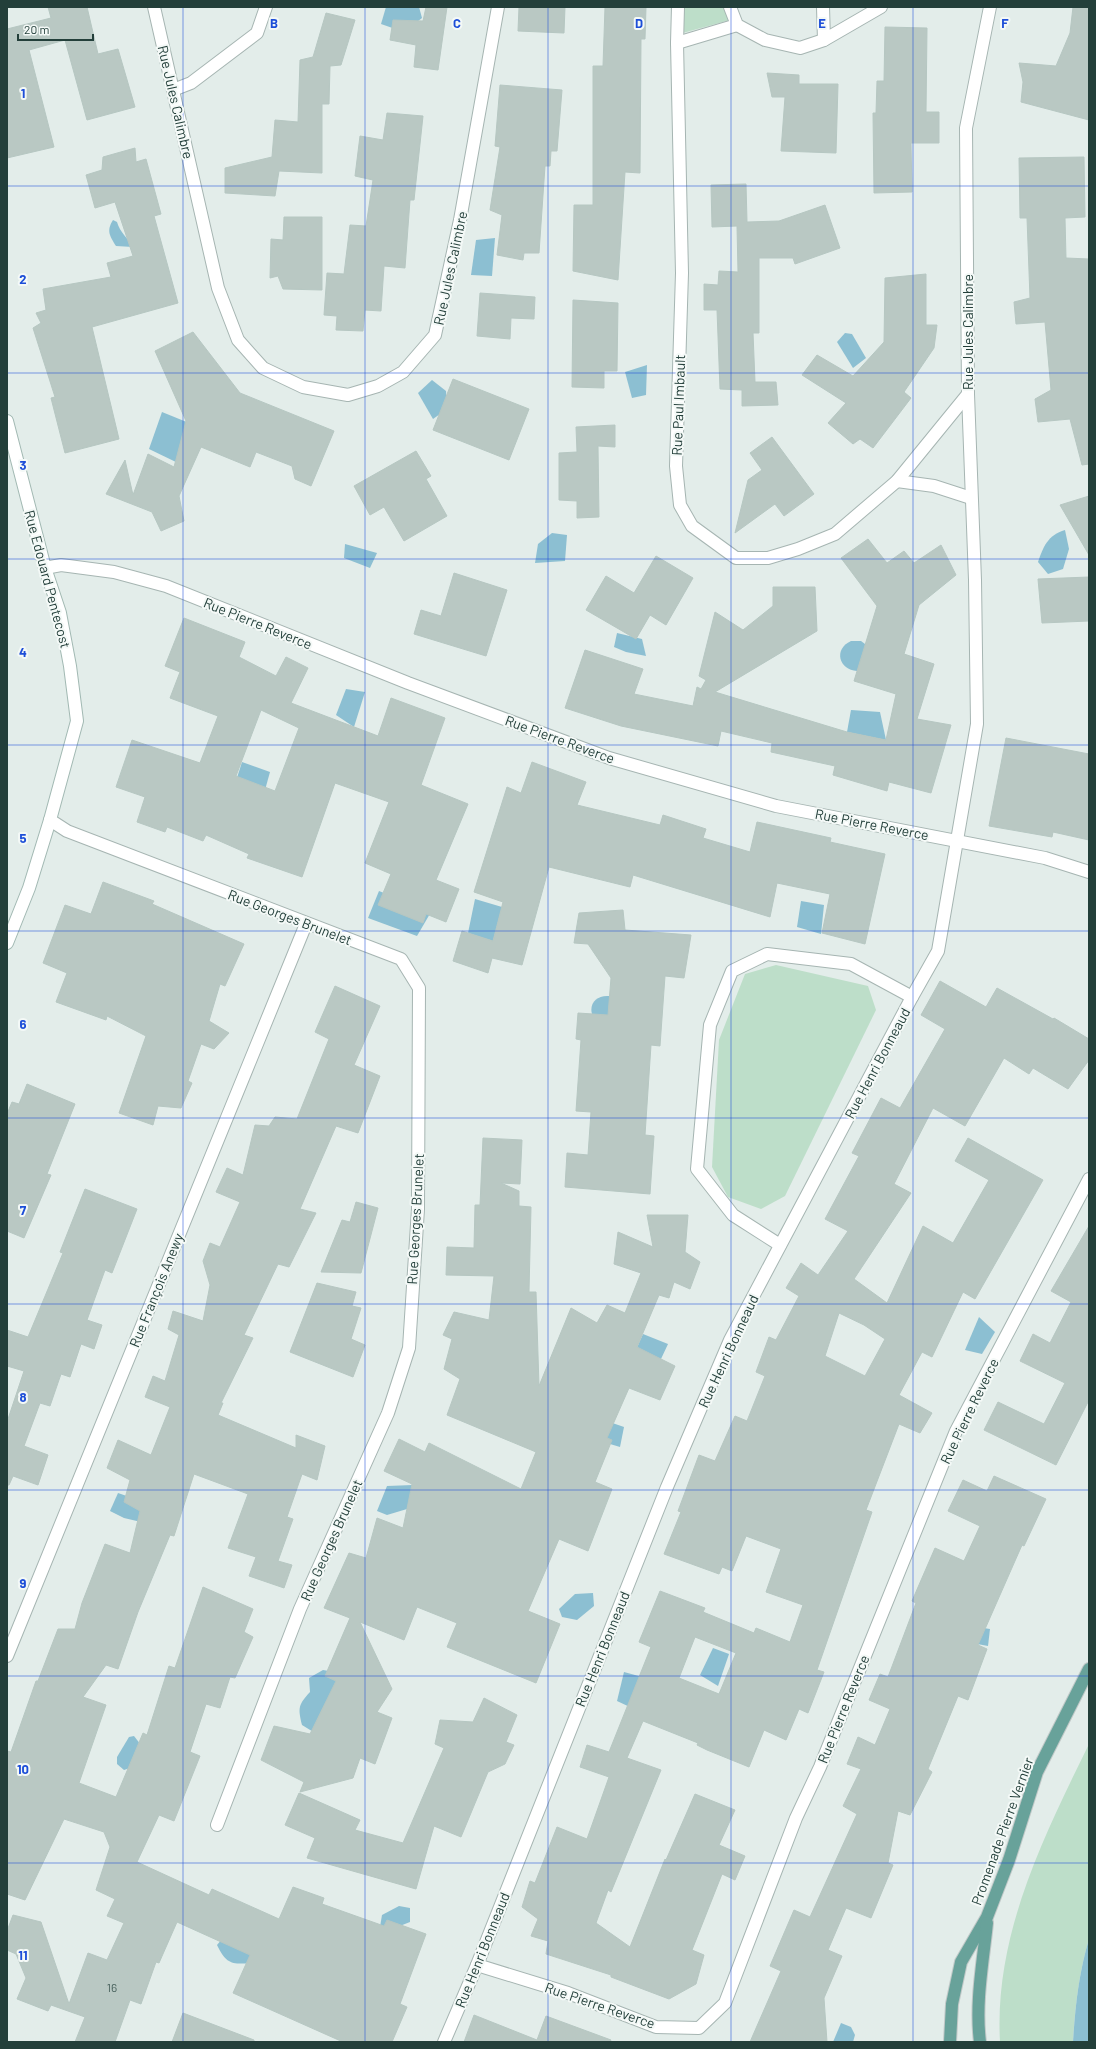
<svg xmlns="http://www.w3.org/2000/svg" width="1096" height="2049" viewBox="0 0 1096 2049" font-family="Barlow,sans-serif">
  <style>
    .green { fill: #bddec9 }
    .water { fill: #8cbfd2 }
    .building { fill: #b9c8c3; stroke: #b6c7c2; fill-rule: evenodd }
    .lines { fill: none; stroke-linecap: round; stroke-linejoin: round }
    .street-casing { stroke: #a6b5b2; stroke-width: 14 }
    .secondary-casing { stroke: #a2b9b3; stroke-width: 14 }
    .primary-casing { stroke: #c1c9c8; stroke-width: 14 }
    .street { stroke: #fff; stroke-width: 12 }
    .secondary { stroke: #fff; stroke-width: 12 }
    .primary { stroke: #68a29a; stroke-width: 12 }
    .grid { fill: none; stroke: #1d4ed8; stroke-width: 1; stroke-opacity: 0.55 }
    .labels { text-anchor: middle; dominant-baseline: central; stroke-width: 4; stroke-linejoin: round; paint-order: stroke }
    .number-label { font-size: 12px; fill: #48615c }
    .street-label { font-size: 14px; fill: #233f3a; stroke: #f4f9f7 }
    .grid-label { font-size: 13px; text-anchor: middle; font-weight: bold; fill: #1d4ed8; stroke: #f4f9f7; stroke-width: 4; stroke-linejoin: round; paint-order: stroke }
  </style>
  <rect width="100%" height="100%" fill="#e3edea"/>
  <g class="green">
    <polygon points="680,7 725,7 730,20 679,34"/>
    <polygon points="776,965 868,986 876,1010 785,1196 761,1209 728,1197 712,1167 719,1040 745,974"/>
    <path d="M1089 1744V1939C1079 1972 1075 2007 1073 2042H1000C994 1935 1043 1838 1089 1744Z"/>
  </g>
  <g class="water">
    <polygon points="386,7 419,7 422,18 404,32 381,24"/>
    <path d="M113 220 117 222C120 233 128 238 133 247L116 246C110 236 106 231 113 220Z"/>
    <polygon points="495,238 492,276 471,275 476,240"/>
    <polygon points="845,333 852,334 866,358 853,368 837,342"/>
    <polygon points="647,365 646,395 632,398 625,372"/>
    <polygon points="432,380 446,391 447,409 433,419 418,393"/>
    <polygon points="162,412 194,425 180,464 149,449"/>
    <path d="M1065 530 1069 549 1063 569 1048 574 1038 562C1043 547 1048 535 1065 530Z"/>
    <polygon points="552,533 567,535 565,561 535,563 538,544"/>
    <polygon points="345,544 377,553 370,568 344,558"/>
    <polygon points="617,633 642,639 646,656 626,652 614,647"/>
    <path d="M851 641H861L869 647 857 671C839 670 833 649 851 641Z"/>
    <polygon points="346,689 365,692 354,727 336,715"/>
    <polygon points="851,710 880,712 886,740 847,732"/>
    <polygon points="242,762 270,772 265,790 236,781"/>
    <polygon points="379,891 431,912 417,936 368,918"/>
    <polygon points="475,899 502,907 493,941 468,933"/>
    <polygon points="801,901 824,905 821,934 797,927"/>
    <path d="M609 996 612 998 614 1019 592 1014C589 1003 597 995 609 996Z"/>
    <polygon points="979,1317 995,1332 982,1354 965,1350"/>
    <polygon points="643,1334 668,1344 661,1359 635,1352"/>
    <polygon points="598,1418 624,1427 620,1447 590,1438"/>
    <polygon points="413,1485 407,1509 387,1515 377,1511 387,1486"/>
    <polygon points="118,1493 147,1503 141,1522 124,1518 110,1511"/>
    <polygon points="593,1593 594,1606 577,1620 562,1617 559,1609 575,1594"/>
    <polygon points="958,1624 990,1629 988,1646 956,1640"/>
    <polygon points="713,1648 729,1654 718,1686 700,1675"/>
    <path d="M323 1670 340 1673 315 1733 302 1725C298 1708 298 1705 310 1692L309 1678Z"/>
    <polygon points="624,1672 646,1678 632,1708 617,1701"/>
    <polygon points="134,1736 141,1745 133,1767 124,1770 117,1764 117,1757 129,1737"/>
    <polygon points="399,1906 410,1908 410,1922 387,1931 380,1927 382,1915"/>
    <path d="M228 1932 254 1950 255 1963C233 1964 227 1966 217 1945Z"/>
    <path d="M1089 1939V2042H1073C1075 2007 1079 1972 1089 1939Z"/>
    <polygon points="841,2023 851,2027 855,2035 853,2042 833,2042"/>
  </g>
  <g class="building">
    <polygon points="48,7 87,7 98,54 118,49 135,107 87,120 65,40 29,50 54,147 7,158 7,29 51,18"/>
    <polygon points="426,7 447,7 438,70 414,67 416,45 390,40 393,20 423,21"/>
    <polygon points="519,7 565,7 564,33 518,31"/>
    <polygon points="605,7 646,7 645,39 641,39 640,173 625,172 618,280 573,271 574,205 593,205 593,66 603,66"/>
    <polygon points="1073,7 1089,7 1089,120 1021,102 1023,82 1019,63 1056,66 1070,33"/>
    <polygon points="326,13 355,20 341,65 330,66 329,104 322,104 322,173 279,171 275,196 225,193 225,168 272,157 275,120 298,122 300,60 313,57"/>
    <polygon points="885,27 927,28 926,112 939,112 939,143 911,143 912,192 874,193 873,113 876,113 877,81 884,81"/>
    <polygon points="767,73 799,75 799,84 838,84 836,153 781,151 785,97 772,97"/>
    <polygon points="500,85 562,90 557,151 551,151 550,166 545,166 539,253 524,253 523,260 497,255 502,215 490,210 500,147 495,146"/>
    <polygon points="387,113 423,116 414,200 410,200 405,268 384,266 381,311 365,310 363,331 336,330 337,316 324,315 327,273 344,274 350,225 366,226 373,180 355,176 360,136 383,140"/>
    <polygon points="135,148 136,162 146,159 161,214 154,216 178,303 92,327 119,439 65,453 51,398 55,397 33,328 41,323 36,313 46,310 43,289 111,277 107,263 133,256 115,202 95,208 86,175 102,170 103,157"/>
    <polygon points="1084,157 1085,217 1065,218 1066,258 1089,259 1089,464 1082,465 1070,419 1038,422 1035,399 1051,390 1045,322 1016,324 1014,302 1030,298 1027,218 1020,218 1019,158"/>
    <polygon points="746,184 747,222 779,221 825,205 840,248 795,264 793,258 759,258 759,333 753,333 755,382 776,382 778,405 742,406 742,390 720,389 717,310 704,310 704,284 718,285 719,271 738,272 737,226 712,227 711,185"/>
    <polygon points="284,217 322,217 322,290 283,289 278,276 270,278 271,239 283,240"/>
    <polygon points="926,274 926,325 937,325 934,348 904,392 911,398 873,448 860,439 853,444 828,423 846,403 802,375 817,355 853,376 884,342 885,278"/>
    <polygon points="480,293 535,297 534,319 511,318 510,339 477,336"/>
    <polygon points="573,300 618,303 617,371 604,371 604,388 572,387"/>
    <polygon points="193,332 240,393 334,431 311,486 295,479 292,466 256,452 250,467 201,447 179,496 184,521 161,531 152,512 106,494 125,460 133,495 148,454 174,467 186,421 155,351"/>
    <polygon points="453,379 529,409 509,460 433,430"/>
    <polygon points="615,425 615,447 598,446 599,517 577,518 577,501 559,500 559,453 577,452 576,427"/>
    <polygon points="772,437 814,494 784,516 775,504 735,533 748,480 762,470 750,453"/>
    <polygon points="416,451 431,476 426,479 447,516 404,541 384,507 370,515 354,486"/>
    <polygon points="1089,496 1089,555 1060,505"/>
    <polygon points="868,539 887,563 904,551 914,563 941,545 956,575 919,605 904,654 934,664 917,719 951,725 931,793 889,782 887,791 833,775 835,766 771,752 772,743 721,731 718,746 621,726 565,708 585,650 643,669 634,694 693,706 697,687 701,689 706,680 699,676 715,612 743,630 773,606 773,587 815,587 817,631 715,692 847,732 886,740 896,694 854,681 877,606 841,558"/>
    <polygon points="656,556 693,578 666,625 650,615 636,639 586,610 606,576 634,593"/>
    <polygon points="454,573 507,590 486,656 414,634 421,610 441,616"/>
    <polygon points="1089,577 1089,621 1042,623 1038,579"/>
    <path d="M184 618 245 642 239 657 276 676 286 657 308 668 291 703 378 736 391 698 445 718 421 785 468 804 436 880 459 889 446 922 426 914 423 923 378 905 391 874 365 863 389 802 335 783 302 877 247 858 249 854 206 835 203 841 167 827 165 832 137 822 145 797 116 787 132 740 200 763 218 716 170 698 180 672 165 666ZM261 710 299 728 275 791 236 776Z"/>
    <polygon points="1006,738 1089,754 1089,840 1053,832 1052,837 989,826"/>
    <polygon points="532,762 586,782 577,805 660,825 663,815 706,829 703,838 750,852 757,822 831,838 830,842 885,854 865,944 822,933 830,894 777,883 770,917 633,875 630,887 549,867 522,965 492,958 488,973 453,961 462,931 493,941 503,902 474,892 507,787 521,793"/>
    <polygon points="103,882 154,901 152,904 244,944 225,986 220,984 209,1021 229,1033 214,1049 201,1044 188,1081 192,1083 181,1108 158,1106 153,1125 119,1113 146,1036 107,1016 106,1020 56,1002 67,973 43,963 65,905 91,914"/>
    <polygon points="623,910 625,930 691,935 684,978 665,976 660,1046 651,1045 645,1135 654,1136 650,1194 565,1187 567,1153 588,1155 591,1112 576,1111 581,1040 576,1039 578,1013 608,1015 611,978 588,944 574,943 579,913"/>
    <path d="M940 981 986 1007 997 988 1053 1019 1054 1018 1089 1039V1060L1068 1089 1033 1068 1029 1074 1004 1058 965 1126 933 1108 894 1184 911 1193 854 1279 887 1303 923 1226 953 1243 989 1180 955 1161 968 1138 1043 1180 975 1299 963 1292 932 1357 922 1352 899 1395 932 1413 920 1433 899 1424 866 1510 872 1512 817 1670 824 1672 808 1713 799 1709 786 1740 764 1730 749 1767 707 1750 697 1745 698 1743 643 1721 627 1758 661 1770 611 1892 608 1890 596 1923 630 1947 665 1859 666 1860 695 1794 735 1810 719 1845 745 1856 735 1880 722 1874 692 1950 704 1955 696 1984 669 1999 611 1977V1975L546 1954 548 1941 531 1936 538 1919 522 1907 530 1881 535 1883 557 1827 587 1839 609 1777 580 1767 587 1745 609 1752 651 1647 639 1642 660 1591 705 1608 703 1612 754 1633 756 1628 790 1642 803 1605 766 1592 781 1549 746 1536 732 1571 722 1567 719 1574 664 1554 681 1512 678 1511 699 1455 715 1461 735 1416 747 1421 765 1376 756 1372 769 1337 776 1340 799 1296 786 1288 801 1263 818 1275 848 1231 825 1219 859 1156 852 1153 881 1098 900 1108 945 1029 921 1015ZM839 1313 864 1325 885 1339 865 1376 825 1356ZM695 1637 736 1653 719 1694 679 1678Z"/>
    <polygon points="335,986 380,1006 354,1065 380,1076 358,1133 336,1126 300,1209 316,1213 289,1267 278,1264 244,1335 253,1338 221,1403 223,1403 218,1415 296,1448 296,1435 325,1446 317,1480 302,1474 287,1517 293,1519 278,1561 292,1565 284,1588 249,1576 256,1557 228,1548 248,1494 194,1474 174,1536 170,1535 138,1612 118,1669 106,1665 83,1697 106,1705 79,1783 116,1797 143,1733 147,1735 169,1666 175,1668 203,1587 253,1609 244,1632 253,1637 235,1678 230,1677 220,1708 206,1704 190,1752 200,1756 174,1821 159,1815 137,1862 209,1895 212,1889 279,1919 293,1887 324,1898 322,1904 384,1926 387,1920 426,1934 400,2004 407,2007 392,2042 343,2042 233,1993 250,1955 177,1922 159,1963 156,1962 141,2004 130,2000 115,2042 75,2042 85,2017 51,2005 48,2011 17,1999 26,1978 16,1954 7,1950 7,1931 13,1915 41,1922 69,2004 88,1953 107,1960 124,1923 107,1916 115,1899 96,1890 110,1847 104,1832 64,1819 25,1900 7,1894 7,1751 11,1752 36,1681 38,1681 58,1629 75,1629 82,1603 105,1544 130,1553 140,1511 124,1502 130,1480 107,1468 118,1440 151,1455 170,1407 145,1397 153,1376 165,1381 179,1335 168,1329 173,1311 203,1321 210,1285 203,1261 210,1243 220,1247 240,1202 216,1192 227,1168 243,1175 255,1125 269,1126 275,1117 297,1119 329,1039 315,1032"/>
    <polygon points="27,1084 75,1104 47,1174 51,1175 24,1238 7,1231 7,1114 12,1102 19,1104"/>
    <polygon points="483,1138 522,1140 520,1184 501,1183 519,1191 519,1206 531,1207 529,1292 536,1292 539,1386 571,1308 597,1323 607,1305 625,1313 641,1273 614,1264 618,1232 653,1247 647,1215 688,1215 685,1252 700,1262 690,1289 674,1282 669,1298 659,1295 637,1347 675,1366 660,1400 629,1388 607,1438 612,1440 595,1482 612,1489 588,1551 559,1539 528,1611 560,1624 536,1683 447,1647 457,1623 417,1607 404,1640 360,1622 392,1689 377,1712 392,1718 375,1764 360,1758 353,1778 300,1792 304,1782 261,1760 274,1726 310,1734 336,1681 325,1676 350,1618 324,1608 349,1553 366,1558 377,1518 403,1528 412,1484 384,1471 399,1439 425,1452 429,1443 521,1489 536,1452 447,1415 460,1379 444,1369 452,1339 443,1335 454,1312 489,1320 494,1276 446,1275 447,1247 474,1248 475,1205 480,1205"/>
    <polygon points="85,1189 137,1209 112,1273 105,1270 87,1320 102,1325 94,1349 81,1344 70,1377 61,1374 50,1406 40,1403 24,1446 48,1455 38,1485 13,1476 9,1485 7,1485 7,1422 24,1371 7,1366 7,1330 28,1337 63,1253 60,1252"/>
    <polygon points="356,1202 378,1208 361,1273 321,1272 342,1220 350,1222"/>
    <polygon points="1089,1226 1089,1400 1056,1465 984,1430 998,1402 1044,1424 1065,1383 1020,1361 1033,1334 1050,1343 1071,1302 1051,1291"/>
    <polygon points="317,1283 356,1292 352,1306 361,1308 351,1339 365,1345 353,1377 290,1352"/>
    <polygon points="994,1476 1046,1499 1024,1546 1022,1545 978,1645 987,1649 968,1700 958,1696 928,1769 932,1772 910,1815 898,1811 888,1863 893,1865 871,1918 846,1908 828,1950 842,1956 824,1998 827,2042 750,2042 781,1971 770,1966 794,1910 810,1917 857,1814 843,1806 861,1769 847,1764 858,1737 875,1745 890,1709 869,1700 880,1674 888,1677 916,1603 912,1601 935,1548 964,1561 980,1526 948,1511 963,1480 987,1491"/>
    <polygon points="484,1698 517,1715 506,1742 514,1745 505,1764 488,1772 461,1837 434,1826 416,1889 307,1858 315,1838 285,1825 299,1793 360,1820 355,1830 403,1843 444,1748 435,1744 440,1720 473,1722"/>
    <polygon points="183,2013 254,2040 254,2042 172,2042"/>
    <polygon points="474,2015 537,2040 546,2016 611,2040 610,2042 464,2042"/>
  </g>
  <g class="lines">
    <g class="street-casing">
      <g id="street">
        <polyline points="154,7 218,288 238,340 263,368 303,387 348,395 378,386 403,372 435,335 460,220 498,7"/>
        <polyline points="678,7 677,43 682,273 676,466 680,505 692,526 736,558 768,558 798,549 835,534 897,481 968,394"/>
        <polyline points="730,7 737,25 765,40 800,48 824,40 881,7"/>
        <polyline points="823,7 824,40"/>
        <polyline points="677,43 737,25"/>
        <polyline points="173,90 191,83 257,33 266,7"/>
        <polyline points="897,481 934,486 971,498"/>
        <polyline points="45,568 61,565 114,572 166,586 408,683 609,758 776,806 1045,858 1089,872"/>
        <polyline points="50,820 67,831 401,959 419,988 418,1209 409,1348 388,1413 300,1609 217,1825"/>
        <polyline points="780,1245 733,1215 697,1169 710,1025 732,971 767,954 851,964 912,997"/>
        <polyline points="7,1656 306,924"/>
        <polyline points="477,1965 568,1993 656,2027 699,2028 725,2003 796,1818 820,1767 956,1431 1089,1179"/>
        <polyline points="444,2042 477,1965 667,1487 730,1340 912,997 938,951 977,724 975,580 968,394 966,128 990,7"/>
      </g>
    </g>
    <g class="secondary-casing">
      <polyline id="secondary" points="7,421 45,568 60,613 70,666 77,721 50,820 29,888 7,943"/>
    </g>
    <g class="primary-casing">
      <g id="primary">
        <polyline points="950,2042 952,2004 961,1962 987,1917 1009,1860 1037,1772 1089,1669"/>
        <path d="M980 2042C975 2003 983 1962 987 1923"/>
      </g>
    </g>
    <use href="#street" class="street"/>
    <use href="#secondary" class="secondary"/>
    <use href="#primary" class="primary"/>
  </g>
  <path class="grid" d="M183 7V2042M365 7V2042M548 7V2042M731 7V2042M913 7V2042M7 186H1089M7 373H1089M7 559H1089M7 745H1089M7 931H1089M7 1118H1089M7 1304H1089M7 1490H1089M7 1676H1089M7 1863H1089"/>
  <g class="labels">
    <g class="number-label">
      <text x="112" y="1987">16</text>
    </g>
    <g class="street-label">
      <text transform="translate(176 102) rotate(77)">Rue Jules Calimbre</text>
      <text transform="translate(450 268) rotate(-78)">Rue Jules Calimbre</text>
      <text transform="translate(967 332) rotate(-90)">Rue Jules Calimbre</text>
      <text transform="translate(678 405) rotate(-88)">Rue Paul Imbault</text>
      <text transform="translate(48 579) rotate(75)">Rue Edouard Pentecost</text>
      <text transform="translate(258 623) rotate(22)">Rue Pierre Reverce</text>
      <text transform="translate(560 739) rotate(20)">Rue Pierre Reverce</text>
      <text transform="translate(872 824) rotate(11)">Rue Pierre Reverce</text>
      <text transform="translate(290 917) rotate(21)">Rue Georges Brunelet</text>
      <text transform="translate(877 1063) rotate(-62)">Rue Henri Bonneaud</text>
      <text transform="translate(415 1219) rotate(-87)">Rue Georges Brunelet</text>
      <text transform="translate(156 1290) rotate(-68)">Rue François Anewy</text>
      <text transform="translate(728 1351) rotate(-65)">Rue Henri Bonneaud</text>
      <text transform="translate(969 1411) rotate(-64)">Rue Pierre Reverce</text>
      <text transform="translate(331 1540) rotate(-66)">Rue Georges Brunelet</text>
      <text transform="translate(602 1649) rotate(-68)">Rue Henri Bonneaud</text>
      <text transform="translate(843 1709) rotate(-68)">Rue Pierre Reverce</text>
      <text transform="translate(1002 1831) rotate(-70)">Promenade Pierre Vernier</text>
      <text transform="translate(482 1950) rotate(-68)">Rue Henri Bonneaud</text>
      <text transform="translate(600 2005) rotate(19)">Rue Pierre Reverce</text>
    </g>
  </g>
  <g class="grid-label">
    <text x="274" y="28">B</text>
    <text x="457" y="28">C</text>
    <text x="639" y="28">D</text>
    <text x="822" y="28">E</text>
    <text x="1005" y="28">F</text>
    <text x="23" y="98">1</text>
    <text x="23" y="284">2</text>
    <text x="23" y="470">3</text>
    <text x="23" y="657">4</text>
    <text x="23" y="843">5</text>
    <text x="23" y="1029">6</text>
    <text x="23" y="1215">7</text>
    <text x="23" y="1402">8</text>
    <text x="23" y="1588">9</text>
    <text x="23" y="1774">10</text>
    <text x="23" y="1960">11</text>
  </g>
  <rect width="1096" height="2049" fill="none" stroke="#233f3a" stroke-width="16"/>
  <path d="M18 34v6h75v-6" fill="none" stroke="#233f3a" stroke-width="2"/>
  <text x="24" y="34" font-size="12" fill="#233f3a" stroke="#f4f9f7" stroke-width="3" paint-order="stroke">20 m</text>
</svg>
